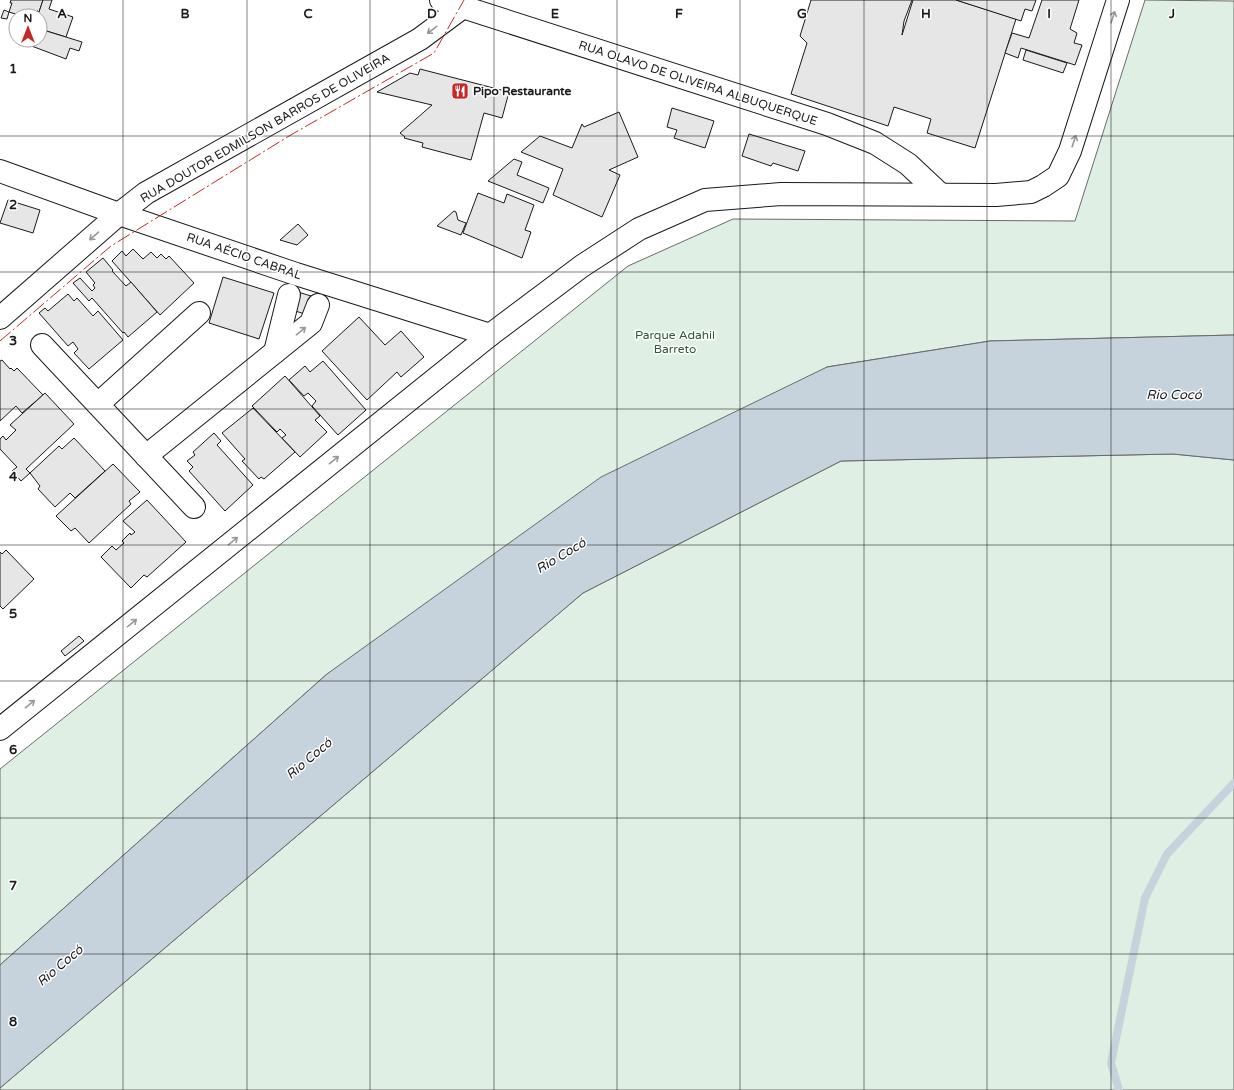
<svg xmlns="http://www.w3.org/2000/svg" width="1234" height="1090" viewBox="0 0 1234 1090" font-family="'Varela Round',sans-serif">
  <style>
    .green { fill: #e0efe3; stroke: #6a6a6a }
    .water { fill: #c6d2dc; stroke: #6a6a6a }
    .lines { fill: none; stroke-linecap: round; stroke-linejoin: round }
    .stream { stroke: #c6d2dc; stroke-width: 8 }
    .building { fill: #e6e6e6; stroke: #1a1a1a }
    .street-casing { stroke: #1a1a1a; stroke-width: 24 }
    .secondary-casing { stroke: #1a1a1a; stroke-width: 24 }
    .street { stroke: #fff; stroke-width: 22 }
    .secondary { stroke: #fff; stroke-width: 22 }
    .power { stroke: #c62828; stroke-width: 1; stroke-dasharray: 14 3 2 3; stroke-linecap: butt }
    .oneway { stroke: #989898 }
    .grid { fill: none; stroke: #1a1a1a; stroke-width: 1; stroke-opacity: 0.55 }
    .labels { text-anchor: middle; dominant-baseline: central; stroke-width: 3; stroke-linejoin: round; paint-order: stroke }
    .street-label { font-size: 12px; fill: #1a1a1a; stroke: #fff }
    .poi-label { font-size: 12px; font-weight: bold; fill: #1a1a1a; stroke: #fff; text-anchor: start }
    .park-label { font-size: 12px; fill: #2b5a34; stroke: #fff }
    .water-label { font-size: 13px; font-style: italic; fill: #1a1a1a; stroke: #fff }
    .grid-label { font-size: 13px; text-anchor: middle; font-weight: bold; fill: #1a1a1a; stroke: #fff; stroke-width: 3; stroke-linejoin: round; paint-order: stroke }
  </style>
  <rect width="100%" height="100%" fill="#fff"/>
  <g class="green">
    <polygon points="1145,0 1234,1 1234,335 990,341 827,367 327,674 0,965 0,769 628,266 733,219 1075,221"/>
    <polygon points="1173,454 1234,460 1234,1090 0,1090 0,1088 583,593 841,461"/>
  </g>
  <polygon class="water" points="1234,335 1234,460 1173,454 841,461 583,593 0,1088 0,965 327,674 601,477 827,367 990,341"/>
  <g class="lines">
    <polyline class="stream" points="1119,1090 1111,1063 1145,898 1167,854 1234,783"/>
  </g>
  <g class="building">
    <polygon points="11,0 43,0 39,12 37,11 35,16 22,16 9,12 12,3 10,3"/>
    <polygon points="43,0 52,0 49,9 73,17 66,37 40,29 40,16 35,16 37,11 39,12"/>
    <polygon points="811,0 912,0 904,21 902,35 913,0 956,0 1016,19 975,148 927,133 931,119 894,107 888,126 791,94 807,43 800,36"/>
    <polygon points="956,0 1036,0 1032,11 1025,9 1021,21"/>
    <polygon points="1042,0 1079,0 1070,29 1077,33 1074,43 1082,45 1075,65 1021,48 1018,58 1005,53 1012,33 1029,38"/>
    <polygon points="4,10 9,12 7,19 1,18"/>
    <polygon points="40,29 82,42 79,51 70,48 66,59 21,42 22,40 40,40"/>
    <polygon points="1026,50 1067,63 1063,73 1023,60"/>
    <polygon points="420,69 509,92 502,118 484,113 471,160 422,147 423,143 404,138 405,137 400,133 432,105 377,92 410,73 418,75"/>
    <polygon points="672,108 714,121 705,148 674,138 677,130 667,127"/>
    <polygon points="619,112 638,157 609,170 620,175 602,217 553,195 563,169 521,152 540,136 572,148 582,124 584,127"/>
    <polygon points="749,134 805,151 798,171 773,163 771,166 742,156"/>
    <polygon points="514,159 522,162 517,175 549,188 543,203 488,181"/>
    <polygon points="478,193 504,203 507,194 534,205 525,230 531,232 522,258 463,233"/>
    <polygon points="8,200 40,210 33,233 0,223"/>
    <polygon points="454,211 456,212 458,220 466,223 461,235 437,226"/>
    <polygon points="298,224 308,235 297,245 280,240"/>
    <polygon points="133,249 143,259 151,252 157,258 161,254 166,259 169,256 194,283 160,315 112,261 122,251 126,256"/>
    <polygon points="103,258 113,270 112,271 126,286 131,282 157,312 128,337 124,332 123,333 92,298 89,301 73,283 80,278 92,291 95,288 93,285 95,283 86,272"/>
    <polygon points="223,277 274,293 259,339 209,323"/>
    <polygon points="282,287 327,301 308,315 289,309 280,292"/>
    <polygon points="68,294 74,301 77,298 93,316 98,311 123,340 89,369 74,353 78,349 73,342 68,346 39,313 45,308 48,311"/>
    <polygon points="359,317 385,345 401,331 424,357 401,377 397,372 367,400 322,351"/>
    <polygon points="2,360 10,369 11,368 14,371 17,368 43,395 22,413 16,406 0,421 0,361"/>
    <polygon points="323,361 366,410 338,435 312,406 316,401 308,393 304,396 289,380 305,366 310,372"/>
    <polygon points="285,376 320,416 315,420 327,432 300,457 282,438 286,435 280,429 277,432 252,406"/>
    <polygon points="45,393 74,424 26,469 30,473 21,481 12,471 17,467 0,449 0,439 3,436 6,440 16,430 10,425"/>
    <polygon points="253,408 295,452 264,479 261,477 259,479 242,461 245,459 222,433"/>
    <polygon points="214,433 221,441 217,445 253,485 225,511 189,471 193,467 187,461 195,455 193,452"/>
    <polygon points="74,438 105,471 75,498 70,493 55,507 38,489 40,486 30,473 59,446 62,449"/>
    <polygon points="113,464 140,492 129,501 131,504 89,543 75,528 71,531 56,516"/>
    <polygon points="147,500 186,542 147,577 144,575 131,588 101,557 112,546 116,550 124,543 122,541 130,533 131,535 135,532 123,521"/>
    <polygon points="6,550 34,579 3,609 0,606 0,552 2,554"/>
    <polygon points="79,636 84,641 65,656 61,651"/>
  </g>
  <g class="lines">
    <g class="street-casing">
      <g id="street">
        <polyline points="441,0 827,124 875,143 908,164 940,194"/>
        <polyline points="0,171 119,214 296,274 490,335"/>
        <polyline points="42,345 194,507"/>
        <polyline points="275,352 289,295"/>
        <polyline points="98,404 199,313"/>
        <polyline points="146,456 311,323 318,305"/>
      </g>
    </g>
    <g class="secondary-casing">
      <g id="secondary">
        <polyline points="0,318 119,214 146,193 420,39 463,7 465,0"/>
        <polyline points="0,729 490,335 582,266 639,229 705,200 781,194 996,195 1031,192 1043,186 1058,176 1070,151 1118,0"/>
      </g>
    </g>
    <use href="#street" class="street"/>
    <use href="#secondary" class="secondary"/>
    <polyline class="power" points="0,341 111,246 289,136 434,53 464,0"/>
  </g>
  <defs><path id="oneway-shaft" d="M-6 0H5M1.5-3L5.5 0L1.5 3" fill="none" stroke-width="1.6" stroke-linecap="round" stroke-linejoin="round"/></defs>
  <g class="oneway">
    <use href="#oneway-shaft" transform="translate(1113 17) rotate(-72)"/>
    <use href="#oneway-shaft" transform="translate(432 30) rotate(143)"/>
    <use href="#oneway-shaft" transform="translate(1074 141) rotate(-72)"/>
    <use href="#oneway-shaft" transform="translate(94 236) rotate(139)"/>
    <use href="#oneway-shaft" transform="translate(301 331) rotate(-39)"/>
    <use href="#oneway-shaft" transform="translate(334 460) rotate(-39)"/>
    <use href="#oneway-shaft" transform="translate(233 541) rotate(-39)"/>
    <use href="#oneway-shaft" transform="translate(132 623) rotate(-39)"/>
    <use href="#oneway-shaft" transform="translate(30 704) rotate(-39)"/>
  </g>
  <path class="grid" d="M123 0V1090M247 0V1090M370 0V1090M494 0V1090M617 0V1090M740 0V1090M864 0V1090M987 0V1090M1111 0V1090M0 136H1234M0 272H1234M0 409H1234M0 545H1234M0 681H1234M0 818H1234M0 954H1234"/>
  <defs>
    <g id="restaurant-square" transform="scale(0.9)"><rect x="-9" y="-9" width="18" height="18" rx="4" fill="#c62828" stroke="#fff"/><path d="M-5-6h1v4h1v-4h1v4h1v-4h1v5L-1.5 .5V6h-2V.5L-5-1ZM5-6V6H3V1.5H1.5Q1.5-4 5-6Z" fill="#fff"/></g>
  </defs>
  <g fill-rule="evenodd">
    <use href="#restaurant-square" x="460" y="91"/>
  </g>
  <g class="labels">
    <g class="street-label">
      <text transform="translate(698 83) rotate(18)">RUA OLAVO DE OLIVEIRA ALBUQUERQUE</text>
      <text transform="translate(265 128) rotate(-30)">RUA DOUTOR EDMILSON BARROS DE OLIVEIRA</text>
      <text transform="translate(244 256) rotate(19)">RUA AÉCIO CABRAL</text>
    </g>
    <g class="poi-label">
      <text x="473" y="91">Pipo Restaurante</text>
    </g>
    <g class="park-label">
      <text x="675" y="335">Parque Adahil<tspan x="675" dy="14">Barreto</tspan></text>
    </g>
    <g class="water-label">
      <text x="1174" y="395">Rio Cocó</text>
      <text transform="translate(561 556) rotate(-31)">Rio Cocó</text>
      <text transform="translate(309 759) rotate(-40)">Rio Cocó</text>
      <text transform="translate(60 966) rotate(-40)">Rio Cocó</text>
    </g>
  </g>
  <g class="grid-label">
    <text x="62" y="18">A</text>
    <text x="185" y="18">B</text>
    <text x="308" y="18">C</text>
    <text x="432" y="18">D</text>
    <text x="555" y="18">E</text>
    <text x="679" y="18">F</text>
    <text x="802" y="18">G</text>
    <text x="926" y="18">H</text>
    <text x="1049" y="18">I</text>
    <text x="1172" y="18">J</text>
    <text x="13" y="73">1</text>
    <text x="13" y="209">2</text>
    <text x="13" y="345">3</text>
    <text x="13" y="481">4</text>
    <text x="13" y="618">5</text>
    <text x="13" y="754">6</text>
    <text x="13" y="890">7</text>
    <text x="13" y="1026">8</text>
  </g>
  <g transform="translate(28 28)"><circle r="19" fill="#ffffff" stroke="#a3a3a3"/>
  <path d="M0-3L7 15L0 10L-7 15Z" fill="#c62828"/>
  <text y="-6" font-size="11" font-weight="bold" text-anchor="middle" fill="#1a1a1a">N</text>
  </g>
</svg>
